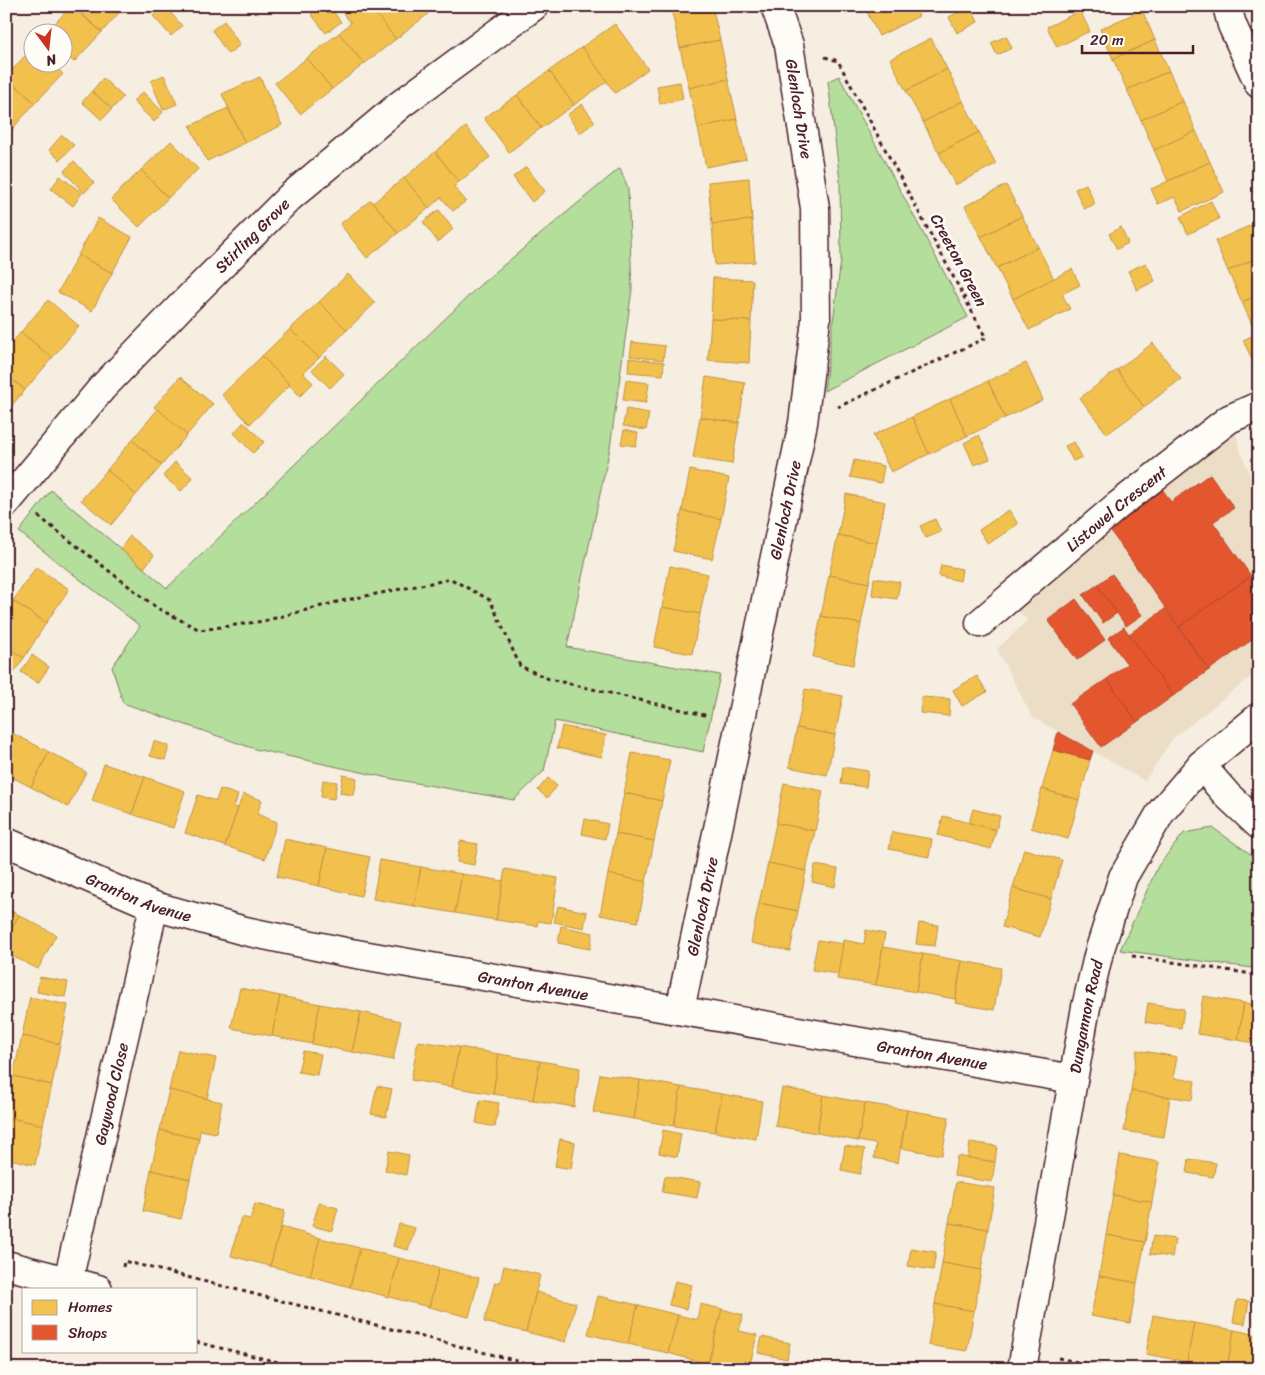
<svg xmlns="http://www.w3.org/2000/svg" width="1265" height="1375" viewBox="0 0 1265 1375" font-family="Sriracha,sans-serif">
  <style>
    .built { fill: #ebddc6 }
    .green { fill: #b4de9b; stroke: #7f7e63 }
    .homes { fill: #f2c14e; stroke: #c09044 }
    .shops { fill: #e4572e; stroke: #b6462d }
    .lines { fill: none; stroke-linecap: round; stroke-linejoin: round }
    .minor-casing { stroke: #4a1f2b; stroke-width: 31 }
    .path { stroke: #4a1f2b; stroke-width: 3; stroke-dasharray: 4 4; stroke-linecap: butt }
    .minor { stroke: #fdfcf7; stroke-width: 28 }
    .labels { text-anchor: middle; dominant-baseline: central; stroke-width: 5; stroke-linejoin: round; paint-order: stroke }
    .street-label { font-size: 16px; fill: #4a1f2b; stroke: #fdfcf7 }
  </style>
  <rect width="100%" height="100%" fill="#f5eee1"/>
  <filter id="ink" filterUnits="userSpaceOnUse"><feTurbulence type="fractalNoise" baseFrequency=".02" numOctaves="2"/><feDisplacementMap in="SourceGraphic" scale="10" xChannelSelector="R" yChannelSelector="G"/><feConvolveMatrix kernelMatrix="1 2 1 2 8 2 1 2 1" color-interpolation-filters="sRGB"/></filter>
  <g filter="url(#ink)">
    <polygon class="built" points="1234,419 1238,444 1259,499 1259,673 1252,676 1173,738 1145,781 1032,717 997,649 1028,620 1001,597"/>
    <g class="green">
      <polygon points="839,76 968,317 824,391 841,260 840,181 828,81"/>
      <polygon points="620,168 628,188 632,289 610,448 567,647 720,675 703,752 555,721 544,771 514,800 393,779 255,749 123,703 112,667 140,626 19,532 51,490 167,588 481,284"/>
      <polygon points="1213,828 1259,860 1259,969 1120,950 1158,866 1184,833"/>
    </g>
    <g class="homes">
      <polygon points="71,6 102,32 74,62 62,52 62,32 47,32"/>
      <polygon points="73,6 125,6 102,32"/>
      <polygon points="165,6 182,26 171,36 153,16"/>
      <polygon points="320,6 329,6 341,22 326,33 311,14"/>
      <polygon points="337,6 370,6 396,39 364,64 339,33 351,23"/>
      <polygon points="373,6 422,6 428,14 396,39 371,8"/>
      <polygon points="681,6 712,6 720,40 680,48 671,8"/>
      <polygon points="864,6 914,6 919,16 879,36"/>
      <polygon points="970,6 978,22 957,33 949,17"/>
      <polygon points="1142,10 1155,40 1113,59 1100,29"/>
      <polygon points="1080,11 1090,31 1057,47 1047,27"/>
      <polygon points="224,21 240,45 228,54 212,30"/>
      <polygon points="615,24 648,69 615,93 582,47"/>
      <polygon points="339,33 364,64 332,89 307,58"/>
      <polygon points="1006,36 1012,48 997,55 991,43"/>
      <polygon points="931,38 947,69 906,91 890,59"/>
      <polygon points="720,40 728,79 689,88 680,48"/>
      <polygon points="1155,40 1169,71 1127,90 1113,59"/>
      <polygon points="582,47 607,81 574,105 549,71"/>
      <polygon points="32,48 32,62 51,62 63,74 35,103 6,77"/>
      <polygon points="307,58 332,89 300,114 275,83"/>
      <polygon points="947,69 963,101 923,122 906,91"/>
      <polygon points="549,71 574,105 541,128 517,95"/>
      <polygon points="1169,71 1183,101 1141,120 1127,90"/>
      <polygon points="164,75 177,104 163,110 151,81"/>
      <polygon points="6,77 35,103 8,134 6,132"/>
      <polygon points="260,77 282,125 245,143 222,94"/>
      <polygon points="103,78 123,97 112,109 92,91"/>
      <polygon points="728,79 737,119 698,128 689,88"/>
      <polygon points="680,82 683,99 660,104 657,86"/>
      <polygon points="92,91 112,109 102,120 82,102"/>
      <polygon points="143,92 163,112 154,122 133,101"/>
      <polygon points="517,95 541,128 509,152 484,118"/>
      <polygon points="963,101 979,132 939,153 923,122"/>
      <polygon points="1183,101 1196,131 1154,150 1141,120"/>
      <polygon points="582,104 595,122 580,133 567,115"/>
      <polygon points="228,108 245,143 207,161 190,126"/>
      <polygon points="737,119 746,159 706,167 698,128"/>
      <polygon points="466,127 490,157 459,182 435,152"/>
      <polygon points="1196,131 1210,162 1168,181 1154,150"/>
      <polygon points="979,132 996,164 955,185 939,153"/>
      <polygon points="62,135 74,145 60,160 49,150"/>
      <polygon points="171,141 198,169 168,198 141,170"/>
      <polygon points="435,152 459,182 454,187 466,201 453,211 441,197 429,208 404,178"/>
      <polygon points="74,161 94,183 84,193 64,171"/>
      <polygon points="1210,162 1224,192 1182,211 1175,197 1158,204 1151,189"/>
      <polygon points="526,167 545,191 532,202 513,177"/>
      <polygon points="141,170 168,198 139,227 111,199"/>
      <polygon points="60,176 82,193 73,206 51,189"/>
      <polygon points="404,178 429,208 398,233 373,203"/>
      <polygon points="749,178 752,220 712,224 708,182"/>
      <polygon points="1086,184 1095,204 1084,209 1075,189"/>
      <polygon points="1006,185 1022,216 981,237 965,206"/>
      <polygon points="371,200 398,233 367,258 340,224"/>
      <polygon points="1211,201 1219,219 1188,234 1180,217"/>
      <polygon points="439,210 453,229 438,242 423,222"/>
      <polygon points="1022,216 1038,247 997,268 981,237"/>
      <polygon points="98,218 132,237 112,273 78,255"/>
      <polygon points="752,220 755,262 715,265 712,224"/>
      <polygon points="1256,223 1259,230 1259,257 1228,271 1215,241"/>
      <polygon points="1121,227 1128,243 1117,249 1109,234"/>
      <polygon points="1038,247 1054,279 1013,299 997,268"/>
      <polygon points="78,255 112,273 92,311 58,292"/>
      <polygon points="1259,257 1259,295 1242,302 1228,271"/>
      <polygon points="1146,263 1155,281 1137,290 1128,271"/>
      <polygon points="1072,269 1080,285 1062,294 1070,309 1029,330 1013,299"/>
      <polygon points="348,274 375,303 347,330 319,302"/>
      <polygon points="713,278 753,280 751,321 711,319"/>
      <polygon points="1259,295 1259,333 1256,334 1242,302"/>
      <polygon points="48,300 79,326 52,358 21,332"/>
      <polygon points="319,302 347,330 319,358 290,329"/>
      <polygon points="711,319 751,321 749,363 708,360"/>
      <polygon points="290,329 319,358 303,373 313,383 300,396 262,356"/>
      <polygon points="21,332 52,358 25,390 6,374 6,350"/>
      <polygon points="1259,333 1259,374 1243,340"/>
      <polygon points="632,342 665,346 663,360 630,356"/>
      <polygon points="1153,343 1181,379 1144,407 1117,370"/>
      <polygon points="262,356 290,385 250,424 222,395"/>
      <polygon points="326,356 344,374 330,388 312,370"/>
      <polygon points="629,358 664,362 663,375 628,372"/>
      <polygon points="1026,363 1043,400 1005,418 988,381"/>
      <polygon points="1117,370 1144,407 1107,434 1080,398"/>
      <polygon points="6,374 25,390 6,412"/>
      <polygon points="180,377 213,404 187,435 154,407"/>
      <polygon points="706,377 745,383 739,423 700,417"/>
      <polygon points="626,380 649,383 646,403 623,400"/>
      <polygon points="988,381 1005,418 967,436 950,399"/>
      <polygon points="950,399 967,436 929,454 912,417"/>
      <polygon points="158,409 187,435 162,465 132,440"/>
      <polygon points="626,409 649,413 646,430 623,426"/>
      <polygon points="700,417 739,423 732,464 693,458"/>
      <polygon points="912,417 929,454 891,472 873,435"/>
      <polygon points="244,422 264,442 253,453 234,433"/>
      <polygon points="624,430 638,433 636,446 621,444"/>
      <polygon points="979,435 990,459 974,465 964,443"/>
      <polygon points="132,440 162,465 136,495 107,470"/>
      <polygon points="1074,442 1082,457 1073,461 1065,446"/>
      <polygon points="854,460 884,466 881,483 850,477"/>
      <polygon points="175,462 193,478 181,491 163,476"/>
      <polygon points="107,470 136,495 111,525 81,500"/>
      <polygon points="690,470 729,478 721,519 682,511"/>
      <polygon points="846,494 885,502 877,543 838,535"/>
      <polygon points="1009,510 1018,524 988,544 979,530"/>
      <polygon points="682,511 721,519 712,559 673,551"/>
      <polygon points="935,519 941,532 926,538 920,526"/>
      <polygon points="838,535 877,543 869,583 829,575"/>
      <polygon points="130,536 154,555 144,568 120,549"/>
      <polygon points="941,565 962,569 960,581 939,576"/>
      <polygon points="670,566 708,574 700,614 662,607"/>
      <polygon points="36,567 69,589 46,623 13,601"/>
      <polygon points="829,575 869,583 861,624 821,616"/>
      <polygon points="874,578 900,582 897,599 872,595"/>
      <polygon points="13,601 46,623 24,658 6,646 6,611"/>
      <polygon points="662,607 700,614 692,654 654,647"/>
      <polygon points="821,616 861,624 853,665 813,657"/>
      <polygon points="6,646 24,658 6,684"/>
      <polygon points="32,655 49,667 38,683 21,672"/>
      <polygon points="977,676 987,692 962,706 953,690"/>
      <polygon points="805,689 843,696 835,735 797,728"/>
      <polygon points="922,697 950,699 949,716 920,713"/>
      <polygon points="562,726 606,735 602,757 557,748"/>
      <polygon points="797,728 835,735 827,775 789,767"/>
      <polygon points="12,733 49,752 31,787 6,774 6,744"/>
      <polygon points="154,741 169,746 165,760 150,756"/>
      <polygon points="1053,750 1090,760 1079,800 1042,789"/>
      <polygon points="49,752 86,772 68,807 31,787"/>
      <polygon points="632,753 670,760 662,801 624,793"/>
      <polygon points="104,764 145,777 132,814 92,801"/>
      <polygon points="843,767 868,771 866,787 841,784"/>
      <polygon points="343,775 357,778 354,795 340,793"/>
      <polygon points="145,777 185,791 173,828 132,814"/>
      <polygon points="548,778 557,786 547,798 538,790"/>
      <polygon points="323,780 337,782 334,799 321,797"/>
      <polygon points="784,783 823,791 815,831 776,823"/>
      <polygon points="220,789 238,795 234,807 238,808 225,846 185,833 198,795 216,801"/>
      <polygon points="1042,789 1079,800 1068,839 1031,828"/>
      <polygon points="624,793 662,801 654,841 616,834"/>
      <polygon points="243,794 262,800 257,814 277,822 265,859 225,846"/>
      <polygon points="973,809 1000,816 996,830 969,823"/>
      <polygon points="943,816 996,830 991,849 938,835"/>
      <polygon points="585,819 608,824 605,839 582,834"/>
      <polygon points="776,823 815,831 806,871 768,863"/>
      <polygon points="892,832 932,839 929,857 889,849"/>
      <polygon points="616,834 654,841 646,882 608,874"/>
      <polygon points="285,839 327,848 319,886 277,877"/>
      <polygon points="460,841 478,844 474,865 457,862"/>
      <polygon points="327,848 370,857 361,896 319,886"/>
      <polygon points="1024,849 1062,860 1051,899 1013,888"/>
      <polygon points="380,860 421,867 414,906 373,899"/>
      <polygon points="768,863 806,871 798,911 759,903"/>
      <polygon points="815,865 838,869 835,887 812,882"/>
      <polygon points="421,867 462,874 455,913 414,906"/>
      <polygon points="505,869 558,878 551,923 538,921 537,926 496,920"/>
      <polygon points="462,874 503,881 496,920 455,913"/>
      <polygon points="608,874 646,882 638,922 600,915"/>
      <polygon points="1013,888 1051,899 1040,937 1002,927"/>
      <polygon points="759,903 798,911 790,951 751,943"/>
      <polygon points="558,906 587,912 584,928 554,922"/>
      <polygon points="6,908 19,915 6,939"/>
      <polygon points="19,915 56,935 38,969 6,953 6,939"/>
      <polygon points="919,923 938,925 935,946 916,944"/>
      <polygon points="561,926 593,933 590,949 558,943"/>
      <polygon points="866,930 885,934 876,985 837,979 843,940 864,944"/>
      <polygon points="818,940 843,944 838,974 812,970"/>
      <polygon points="883,947 923,954 916,992 876,985"/>
      <polygon points="923,954 962,961 955,999 916,992"/>
      <polygon points="962,961 1001,968 994,1010 955,1003"/>
      <polygon points="40,977 68,982 65,997 37,992"/>
      <polygon points="240,988 280,996 272,1036 231,1028"/>
      <polygon points="280,996 320,1004 312,1044 272,1036"/>
      <polygon points="1203,996 1244,1003 1238,1040 1197,1034"/>
      <polygon points="30,997 68,1005 60,1044 22,1036"/>
      <polygon points="1148,1003 1184,1009 1181,1028 1145,1022"/>
      <polygon points="1244,1003 1259,1005 1259,1044 1238,1040"/>
      <polygon points="320,1004 361,1012 352,1052 312,1044"/>
      <polygon points="361,1012 401,1021 393,1060 352,1052"/>
      <polygon points="22,1036 60,1044 52,1085 13,1076"/>
      <polygon points="418,1041 459,1047 452,1087 411,1080"/>
      <polygon points="459,1047 499,1054 493,1094 452,1087"/>
      <polygon points="178,1050 216,1058 207,1099 169,1090"/>
      <polygon points="1137,1050 1177,1057 1173,1078 1195,1081 1192,1100 1131,1091"/>
      <polygon points="303,1051 321,1054 317,1075 298,1072"/>
      <polygon points="499,1054 540,1061 533,1100 493,1094"/>
      <polygon points="540,1061 580,1068 574,1107 533,1100"/>
      <polygon points="600,1074 640,1080 634,1119 593,1112"/>
      <polygon points="13,1076 52,1085 43,1125 6,1117"/>
      <polygon points="640,1080 681,1087 674,1126 634,1119"/>
      <polygon points="377,1086 392,1089 386,1117 371,1114"/>
      <polygon points="681,1087 722,1094 715,1132 674,1126"/>
      <polygon points="782,1088 823,1095 817,1133 775,1126"/>
      <polygon points="169,1090 222,1102 216,1133 200,1130 199,1139 160,1130"/>
      <polygon points="1131,1091 1170,1097 1164,1137 1124,1131"/>
      <polygon points="722,1094 762,1101 756,1139 715,1132"/>
      <polygon points="823,1095 865,1103 858,1141 817,1133"/>
      <polygon points="480,1100 499,1103 495,1127 476,1123"/>
      <polygon points="865,1103 907,1110 898,1163 874,1158 876,1144 858,1141"/>
      <polygon points="907,1110 949,1117 942,1155 901,1148"/>
      <polygon points="6,1117 43,1125 35,1165 6,1158"/>
      <polygon points="160,1130 199,1139 190,1179 151,1170"/>
      <polygon points="663,1130 681,1134 677,1157 659,1153"/>
      <polygon points="560,1139 575,1142 571,1169 555,1166"/>
      <polygon points="970,1142 997,1146 995,1162 968,1158"/>
      <polygon points="845,1146 865,1149 860,1174 841,1170"/>
      <polygon points="389,1151 409,1155 406,1175 385,1170"/>
      <polygon points="1120,1155 1159,1162 1152,1202 1113,1195"/>
      <polygon points="957,1156 995,1162 992,1182 954,1176"/>
      <polygon points="1189,1159 1216,1163 1213,1177 1187,1173"/>
      <polygon points="151,1170 190,1179 181,1219 143,1211"/>
      <polygon points="665,1176 700,1182 697,1198 662,1192"/>
      <polygon points="956,1182 995,1188 988,1229 949,1223"/>
      <polygon points="1113,1195 1152,1202 1145,1242 1106,1235"/>
      <polygon points="319,1203 338,1208 332,1231 312,1226"/>
      <polygon points="255,1204 285,1211 270,1266 231,1256 241,1217 250,1219"/>
      <polygon points="949,1223 988,1229 981,1270 942,1263"/>
      <polygon points="399,1224 415,1228 408,1250 393,1246"/>
      <polygon points="281,1227 320,1238 310,1276 270,1266"/>
      <polygon points="1106,1235 1145,1242 1137,1283 1099,1276"/>
      <polygon points="1153,1236 1175,1239 1172,1257 1150,1254"/>
      <polygon points="320,1238 360,1248 350,1287 310,1276"/>
      <polygon points="360,1248 399,1258 389,1297 350,1287"/>
      <polygon points="911,1248 936,1252 933,1270 908,1266"/>
      <polygon points="399,1258 439,1268 429,1307 389,1297"/>
      <polygon points="942,1263 981,1270 974,1311 935,1304"/>
      <polygon points="504,1266 540,1275 526,1332 484,1322 495,1282 500,1283"/>
      <polygon points="439,1268 479,1278 469,1317 429,1307"/>
      <polygon points="1099,1276 1137,1283 1130,1323 1091,1316"/>
      <polygon points="675,1281 692,1285 686,1309 669,1305"/>
      <polygon points="536,1292 576,1303 566,1342 526,1332"/>
      <polygon points="598,1296 638,1305 628,1344 588,1334"/>
      <polygon points="1237,1300 1249,1301 1245,1324 1233,1322"/>
      <polygon points="700,1304 722,1309 708,1364 668,1353 678,1315 697,1320"/>
      <polygon points="935,1304 974,1311 967,1351 928,1345"/>
      <polygon points="638,1305 678,1315 668,1353 628,1344"/>
      <polygon points="722,1309 743,1315 739,1331 757,1335 749,1369 728,1369 708,1364"/>
      <polygon points="1153,1315 1194,1323 1187,1362 1146,1354"/>
      <polygon points="1194,1323 1234,1330 1227,1369 1187,1362"/>
      <polygon points="1234,1330 1259,1335 1259,1369 1227,1369"/>
      <polygon points="762,1337 790,1343 787,1359 758,1353"/>
      <polygon points="158,1362 184,1369 157,1369"/>
    </g>
    <g class="shops">
      <polygon points="1210,474 1234,508 1213,522 1251,576 1179,627 1109,529 1163,490 1171,502"/>
      <polygon points="1112,574 1142,615 1126,626 1097,585"/>
      <polygon points="1251,576 1259,587 1259,635 1209,670 1179,627"/>
      <polygon points="1097,585 1117,613 1103,623 1083,595"/>
      <polygon points="1076,599 1105,640 1077,660 1048,620"/>
      <polygon points="1165,609 1209,670 1173,696 1129,634"/>
      <polygon points="1124,627 1173,696 1137,722 1107,679 1127,664 1108,638"/>
      <polygon points="1107,679 1137,722 1101,747 1070,704"/>
      <polygon points="1058,732 1093,751 1090,760 1053,750"/>
    </g>
    <g class="lines">
      <g class="minor-casing">
        <g id="minor">
          <polyline points="1227,6 1232,25 1259,84"/>
          <path id="s1" d="M6 503 102 388 182 305 290 197 401 104 534 6"/>
          <path id="s2" d="M980 623 1116 507 1229 419 1259 406"/>
          <polyline points="1201,765 1227,795 1259,825"/>
          <path id="s3" d="M6 842 154 906 245 931 345 952 1073 1079"/>
          <path id="s4" d="M680 1010 803 423 816 320 815 208 789 45 775 6"/>
          <polyline points="6,1265 98,1289"/>
          <path id="s5" d="M68 1281 154 906"/>
          <path id="s6" d="M1022 1369 1086 1007 1099 952 1123 877 1161 812 1201 765 1259 717"/>
        </g>
      </g>
      <g class="path">
        <polyline points="825,57 838,61 986,338 838,407"/>
        <polyline points="38,516 157,608 200,630 264,621 341,601 451,579 490,600 520,666 549,679 709,716"/>
        <polyline points="1132,956 1259,975"/>
        <polyline points="123,1267 124,1261 549,1369"/>
        <polyline points="196,1342 306,1369"/>
        <polyline points="1058,1358 1112,1369"/>
      </g>
      <use href="#minor" class="minor"/>
    </g>
  </g>
  <g class="labels">
    <g class="street-label">
      <text transform="translate(799 109) rotate(81)">Glenloch Drive</text>
      <text stroke="none"><textPath href="#s1" startOffset="364">Stirling Grove</textPath></text>
      <text transform="translate(959 260) rotate(62)">Creeton Green</text>
      <text stroke="none"><textPath href="#s2" startOffset="178">Listowel Crescent</textPath></text>
      <text stroke="none"><textPath href="#s4" startOffset="511">Glenloch Drive</textPath></text>
      <text stroke="none"><textPath href="#s3" startOffset="144">Granton Avenue</textPath></text>
      <text stroke="none"><textPath href="#s4" startOffset="106">Glenloch Drive</textPath></text>
      <text stroke="none"><textPath href="#s3" startOffset="549">Granton Avenue</textPath></text>
      <text stroke="none"><textPath href="#s6" startOffset="358">Dungannon Road</textPath></text>
      <text stroke="none"><textPath href="#s3" startOffset="954">Granton Avenue</textPath></text>
      <text stroke="none"><textPath href="#s5" startOffset="192">Gaywood Close</textPath></text>
    </g>
  </g>
  <rect width="1265" height="1375" fill="none" stroke="#fdfcf7" stroke-width="25"/>
  <rect x="12" y="12" width="1240" height="1350" fill="none" stroke="#4a1f2b" stroke-width="2" filter="url(#ink)"/>
  <rect x="22" y="1288" width="175" height="65" fill="#fdfcf7" stroke="#b5a4a5"/>
  <rect x="32" y="1300" width="25" height="15" fill="#f2c14e" stroke="#b5a4a5"/>
  <text x="68" y="1312" font-size="15" fill="#4a1f2b">Homes</text>
  <rect x="32" y="1325" width="25" height="15" fill="#e4572e" stroke="#b5a4a5"/>
  <text x="68" y="1338" font-size="15" fill="#4a1f2b">Shops</text>
  <g transform="translate(48 48) rotate(165)"><circle r="24" fill="#fdfcf7" stroke="#b5a4a5"/>
  <path d="M0-4L9 19L0 12L-9 19Z" fill="#c8321e"/>
  <text y="-8" font-size="14" font-weight="bold" text-anchor="middle" fill="#4a1f2b">N</text>
  </g>
  <path d="M1082 45v8h111v-8" fill="none" stroke="#4a1f2b" stroke-width="2.5"/>
  <text x="1090" y="45" font-size="15" fill="#4a1f2b" stroke="#fdfcf7" stroke-width="4" paint-order="stroke">20 m</text>
</svg>
